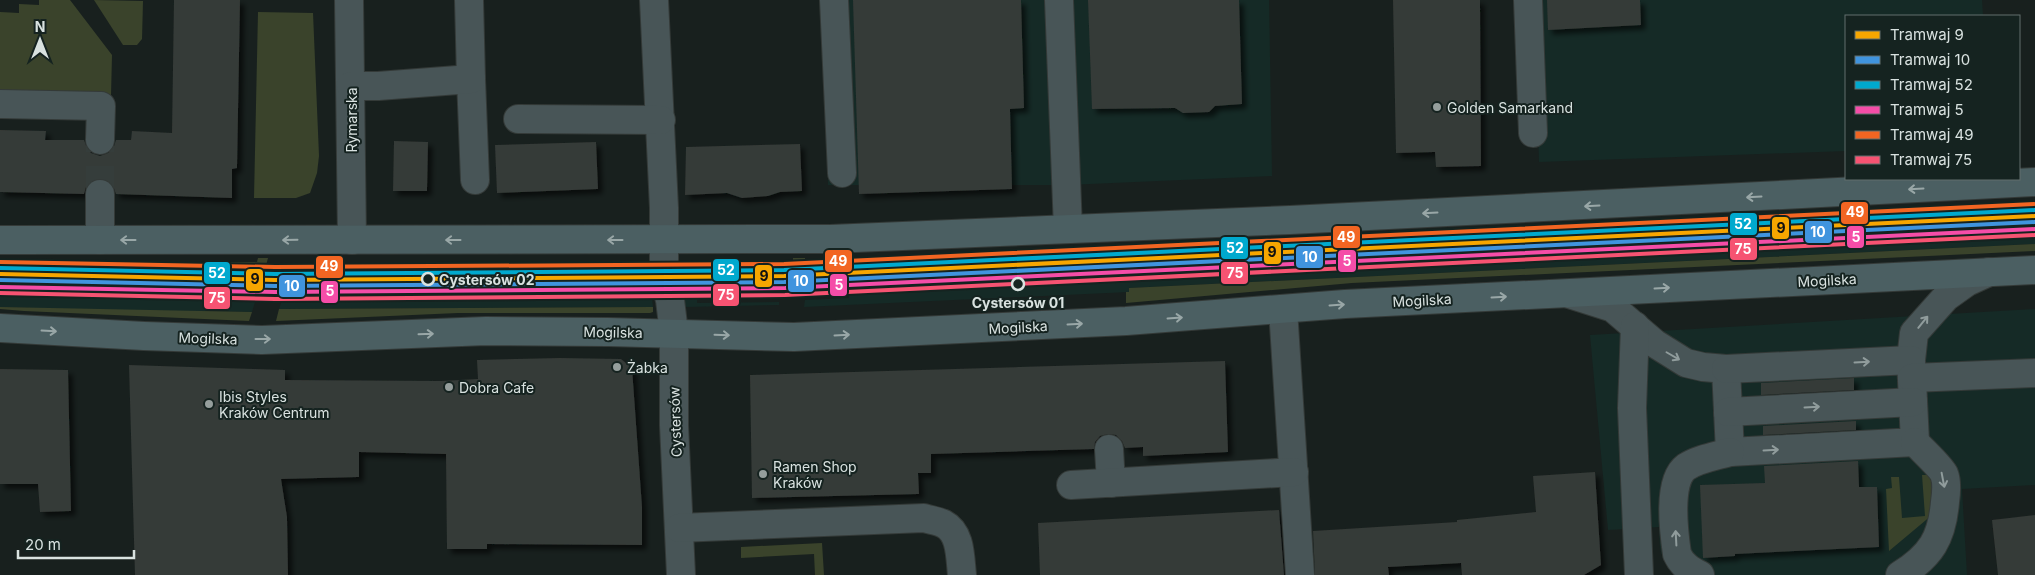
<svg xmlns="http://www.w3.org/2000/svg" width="2035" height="575" viewBox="0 0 2035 575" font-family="Inter,sans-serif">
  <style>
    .built { fill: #152a26 }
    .green { fill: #3a432b }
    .building { fill: #353a37; filter: url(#shadow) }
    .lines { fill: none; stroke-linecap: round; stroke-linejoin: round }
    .minor-tunnel { stroke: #353d3b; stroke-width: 28; stroke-dasharray: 28 14; stroke-linecap: butt }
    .minor-casing { stroke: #343a38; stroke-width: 30 }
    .major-casing { stroke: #343a38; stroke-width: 30 }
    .minor { stroke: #485557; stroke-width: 28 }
    .major { stroke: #4b5f62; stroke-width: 28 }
    .tram-1-casing { stroke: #152320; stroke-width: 8 }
    .tram-2-casing { stroke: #152320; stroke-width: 8 }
    .tram-3-casing { stroke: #152320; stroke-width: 8 }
    .tram-4-casing { stroke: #152320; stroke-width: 8 }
    .tram-5-casing { stroke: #152320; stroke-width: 8 }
    .tram-6-casing { stroke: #152320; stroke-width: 8 }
    .tram-1 { stroke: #f7a600; stroke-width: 4 }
    .tram-2 { stroke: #4094de; stroke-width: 4 }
    .tram-3 { stroke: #00a9ce; stroke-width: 4 }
    .tram-4 { stroke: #f54da8; stroke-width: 4 }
    .tram-5 { stroke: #f26522; stroke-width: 4 }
    .tram-6 { stroke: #f65372; stroke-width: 4 }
    .oneway { stroke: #99a7a7 }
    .oneway2 { stroke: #909c9c }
    .poi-dot { fill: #959e9c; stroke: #152320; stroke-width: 2 }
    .stop-dot { fill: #152320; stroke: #d9e2e0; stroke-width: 2.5 }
    .labels { text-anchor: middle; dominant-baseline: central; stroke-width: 4; stroke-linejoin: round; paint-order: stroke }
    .poi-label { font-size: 14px; fill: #d9e2e0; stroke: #152320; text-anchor: start }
    .street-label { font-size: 14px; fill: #d9e2e0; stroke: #152320 }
    .stop-label { font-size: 14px; font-weight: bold; fill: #d9e2e0; stroke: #152320; text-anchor: start }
    .line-badge { stroke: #152320; stroke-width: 2 }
    .badge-label { font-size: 14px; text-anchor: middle; font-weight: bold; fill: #fff }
    .pale-badge-label { font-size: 14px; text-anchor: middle; font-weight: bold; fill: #111 }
  </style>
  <defs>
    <filter id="shadow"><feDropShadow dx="4.5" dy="4.5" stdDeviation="2.5" flood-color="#0009"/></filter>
  </defs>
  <rect width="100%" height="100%" fill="#18201e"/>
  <g class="built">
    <polygon points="826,0 1269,0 1272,176 1067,185 828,185"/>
    <polygon points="1534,0 1982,0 1983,16 1846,16 1846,151 1539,162"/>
    <polygon points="2035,209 2035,244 1129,288 1129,292 804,307 805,300 849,298 849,294 803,296 793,269 910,265"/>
    <polygon points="0,268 130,272 264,273 252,312 93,310 0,307"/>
    <polygon points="623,271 646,289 652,299 653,307 279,309 288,281 299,281 299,277 289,277 290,272"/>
    <polygon points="675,271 769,271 769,274 686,276 685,281 771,280 772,283 686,284 686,288 696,288 696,294 777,293 778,296 697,298 697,303 779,302 779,305 685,307"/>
    <polygon points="2035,309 2035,485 1962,489 1967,575 1675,575 1663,559 1660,548 1659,527 1608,530 1590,335"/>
  </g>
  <g class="green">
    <polygon points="39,0 70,0 112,55 111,96 0,94 0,12 19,13 19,4 39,5"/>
    <polygon points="94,0 143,1 142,39 137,45 123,45"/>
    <polygon points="258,12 313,13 319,156 317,173 310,193 296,198 254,198"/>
    <polygon points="2035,204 2035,209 2027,210 910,265 793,269 793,258 805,258 805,263 812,263 813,261 909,259 1329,241 1853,215 1854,212"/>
    <polygon points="2035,244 2035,251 1352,283 1126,303 1126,292 1129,292 1129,288"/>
    <polygon points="258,258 268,258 264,273 0,268 0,262 257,262"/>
    <polygon points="0,307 252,312 249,321 24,311 0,309"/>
    <polygon points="653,307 653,312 650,313 458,313 276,321 279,309"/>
    <polygon points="1922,475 1929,475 1933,479 1932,515 1889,551 1886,489 1892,488 1891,477 1899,477 1902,518 1925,516"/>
    <polygon points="822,543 824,575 815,575 814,554 741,558 741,547"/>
  </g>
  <g class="building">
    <polygon points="174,0 240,0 237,168 232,169 232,198 116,194 113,186 107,180 100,178 92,181 86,187 84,194 0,192 0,130 46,131 45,140 84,140 87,148 91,153 100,156 108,153 113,149 116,140 131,140 132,131 172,133"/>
    <polygon points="853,0 1021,0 1024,108 1010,109 1012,189 859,194"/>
    <polygon points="1088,0 1239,0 1242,104 1215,106 1209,112 1183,113 1175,108 1092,109"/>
    <polygon points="1393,0 1480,0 1481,166 1436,167 1435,152 1396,153"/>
    <polygon points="1547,0 1640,0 1641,25 1548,30"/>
    <polygon points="394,141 428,142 427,191 393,191"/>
    <polygon points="596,142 598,189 497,193 495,145"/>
    <polygon points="800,144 802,191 780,192 768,196 742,198 727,193 685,195 686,147"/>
    <polygon points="560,358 621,359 632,368 642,507 642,545 487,544 487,549 447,549 446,454 359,452 359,477 281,479 287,517 288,575 135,575 129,365 285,370 285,380 441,381 478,379 477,360"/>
    <polygon points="1225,361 1228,452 1143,456 1143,447 1125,448 1122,441 1116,435 1108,434 1100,436 1095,442 1094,449 931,454 931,473 918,473 919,494 752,498 750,375"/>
    <polygon points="0,369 68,370 71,511 40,512 38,484 0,484"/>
    <polygon points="1854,378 1854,390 1761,395 1761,383"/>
    <polygon points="1856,421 1856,430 1763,435 1763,426"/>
    <polygon points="1858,461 1859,487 1877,487 1879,547 1735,554 1735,556 1703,558 1700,485 1765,483 1764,466"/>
    <polygon points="1595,472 1601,565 1584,575 1462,575 1461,563 1388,567 1389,575 1315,575 1313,531 1457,522 1457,520 1536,512 1533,476"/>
    <polygon points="1279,510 1284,575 1040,575 1038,523"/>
    <polygon points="2035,515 2035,575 1998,575 1992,520"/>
  </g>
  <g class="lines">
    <polyline class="minor-tunnel" points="100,194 100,140"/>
    <g class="minor-casing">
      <g id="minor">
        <polyline points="349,0 352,240"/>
        <polyline points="654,0 664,208 664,278 670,300 674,333 674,425 681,575"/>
        <polyline points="834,0 842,173"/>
        <polyline points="1059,0 1068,229"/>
        <polyline points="1528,0 1533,133"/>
        <polyline points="471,79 475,180"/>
        <polyline points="351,86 378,86 471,79 469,0"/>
        <polyline points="0,104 101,106 100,140"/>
        <polyline points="518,119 661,120"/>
        <polyline points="100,240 100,194"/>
        <polyline points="1569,294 1613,308 1654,343 1686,363 1703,367 1726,369 1730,452 1915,442 1911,360 1914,333 1946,297 1967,282 1989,272"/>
        <polyline points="1283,309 1300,575"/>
        <polyline points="1635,326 1632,408 1639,575"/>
        <polyline points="1726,369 1911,360"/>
        <polyline points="1912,378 2035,373"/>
        <polyline points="1728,412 1913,402"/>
        <polyline points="1109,449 1111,483"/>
        <polyline points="1071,485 1294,472"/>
        <path d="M679 528 924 518C930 520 938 521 944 524 961 533 960 557 962 575"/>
        <path d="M1700 575C1690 570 1682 565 1677 554 1674 533 1667 481 1686 467 1698 459 1716 456 1730 452"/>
        <path d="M1900 575C1931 556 1942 538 1945 502 1946 495 1947 481 1944 474 1941 467 1921 449 1915 442"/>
      </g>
    </g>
    <g class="major-casing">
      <g id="major">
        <polyline points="0,240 830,239 1290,220 2035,182"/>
        <polyline points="0,328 144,336 262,340 486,331 608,332 794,337 1126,321 1345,304 2035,270"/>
      </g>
    </g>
    <use href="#minor" class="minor"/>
    <use href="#major" class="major"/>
    <g class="tram-1-casing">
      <polyline id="tram-1" points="0,274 275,280 784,276 2035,216"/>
    </g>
    <g class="tram-2-casing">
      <polyline id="tram-2" points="0,280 275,286 784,282 2035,222"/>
    </g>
    <g class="tram-3-casing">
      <polyline id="tram-3" points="0,268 275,274 784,270 2035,210"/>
    </g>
    <g class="tram-4-casing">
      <polyline id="tram-4" points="0,287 275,292 785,288 2035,229"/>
    </g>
    <g class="tram-5-casing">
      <polyline id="tram-5" points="0,262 275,267 784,264 2034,204"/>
    </g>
    <g class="tram-6-casing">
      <polyline id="tram-6" points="0,293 275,299 785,295 2035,235"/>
    </g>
    <use href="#tram-1" class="tram-1"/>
    <use href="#tram-2" class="tram-2"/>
    <use href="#tram-3" class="tram-3"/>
    <use href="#tram-4" class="tram-4"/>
    <use href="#tram-5" class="tram-5"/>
    <use href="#tram-6" class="tram-6"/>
  </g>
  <defs><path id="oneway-shaft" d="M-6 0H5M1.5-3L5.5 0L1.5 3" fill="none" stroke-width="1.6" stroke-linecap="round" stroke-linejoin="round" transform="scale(1.25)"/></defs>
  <g class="oneway">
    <use href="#oneway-shaft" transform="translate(1916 189) rotate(177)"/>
    <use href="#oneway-shaft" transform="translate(1754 197) rotate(177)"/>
    <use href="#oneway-shaft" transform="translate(1592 206) rotate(177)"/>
    <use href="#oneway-shaft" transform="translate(1430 213) rotate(177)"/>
    <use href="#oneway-shaft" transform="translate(128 240) rotate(180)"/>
    <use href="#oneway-shaft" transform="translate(290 240) rotate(179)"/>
    <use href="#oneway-shaft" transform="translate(453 240) rotate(180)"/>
    <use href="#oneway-shaft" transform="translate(615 240) rotate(180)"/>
    <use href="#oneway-shaft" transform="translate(1662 288) rotate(-3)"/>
    <use href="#oneway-shaft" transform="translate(1499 297) rotate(-3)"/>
    <use href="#oneway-shaft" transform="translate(1337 305) rotate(-4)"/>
    <use href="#oneway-shaft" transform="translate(1175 318) rotate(-4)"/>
    <use href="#oneway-shaft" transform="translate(1075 324) rotate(-3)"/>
    <use href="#oneway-shaft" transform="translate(49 331) rotate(3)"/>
    <use href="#oneway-shaft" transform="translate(426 334) rotate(-2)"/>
    <use href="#oneway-shaft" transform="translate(722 335) rotate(2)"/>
    <use href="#oneway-shaft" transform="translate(842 335) rotate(-3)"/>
    <use href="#oneway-shaft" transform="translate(263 339)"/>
  </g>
  <g class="oneway2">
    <use href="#oneway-shaft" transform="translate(1923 322) rotate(-51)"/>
    <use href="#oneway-shaft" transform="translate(1673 356) rotate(30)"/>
    <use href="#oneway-shaft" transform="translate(1862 362) rotate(-3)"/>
    <use href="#oneway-shaft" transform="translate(1812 407) rotate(-3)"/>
    <use href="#oneway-shaft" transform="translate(1771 450) rotate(-3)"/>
    <use href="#oneway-shaft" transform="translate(1943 480) rotate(79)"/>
    <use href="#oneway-shaft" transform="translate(1676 538) rotate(-93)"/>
  </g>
  <g class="poi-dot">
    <circle cx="1437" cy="107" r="5"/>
    <circle cx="617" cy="367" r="5"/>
    <circle cx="449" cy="387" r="5"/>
    <circle cx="209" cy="404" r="5"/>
    <circle cx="763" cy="474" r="5"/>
  </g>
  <g class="stop-dot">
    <circle cx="428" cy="279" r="6"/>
    <circle cx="1018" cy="284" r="6"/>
  </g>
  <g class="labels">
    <g class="poi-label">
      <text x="1447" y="107">Golden Samarkand</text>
      <text x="627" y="367">Żabka</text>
      <text x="459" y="387">Dobra Cafe</text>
      <text x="219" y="396">Ibis Styles<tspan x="219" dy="16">Kraków Centrum</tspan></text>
      <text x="773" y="466">Ramen Shop<tspan x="773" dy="16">Kraków</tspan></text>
    </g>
    <g class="street-label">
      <text transform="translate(351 120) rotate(-90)">Rymarska</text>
      <text transform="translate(1827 280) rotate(-3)">Mogilska</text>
      <text transform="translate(1422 300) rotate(-3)">Mogilska</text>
      <text transform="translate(1018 327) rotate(-3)">Mogilska</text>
      <text transform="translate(613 332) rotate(1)">Mogilska</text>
      <text transform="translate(208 338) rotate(2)">Mogilska</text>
      <text transform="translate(675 422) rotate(-92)">Cystersów</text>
    </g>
    <g class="stop-label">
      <text x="439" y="279">Cystersów 02</text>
      <text x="1018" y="302" text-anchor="middle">Cystersów 01</text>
    </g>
  </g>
  <g class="line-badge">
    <rect x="1840" y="201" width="29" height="24" rx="5" fill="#f26522"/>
    <rect x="1729" y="212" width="29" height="24" rx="5" fill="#00a9ce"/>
    <rect x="1771" y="216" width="19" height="24" rx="5" fill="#f7a600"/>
    <rect x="1804" y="220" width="29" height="24" rx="5" fill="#4094de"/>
    <rect x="1332" y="225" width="29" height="24" rx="5" fill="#f26522"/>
    <rect x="1846" y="225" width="19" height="24" rx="5" fill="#f54da8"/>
    <rect x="1220" y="236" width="29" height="24" rx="5" fill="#00a9ce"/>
    <rect x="1729" y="237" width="29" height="24" rx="5" fill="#f65372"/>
    <rect x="1263" y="241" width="19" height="24" rx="5" fill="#f7a600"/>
    <rect x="1295" y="245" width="29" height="24" rx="5" fill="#4094de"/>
    <rect x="824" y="249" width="29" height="24" rx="5" fill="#f26522"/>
    <rect x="1337" y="249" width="20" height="24" rx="5" fill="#f54da8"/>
    <rect x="315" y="255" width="29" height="24" rx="5" fill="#f26522"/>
    <rect x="712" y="258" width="28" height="24" rx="5" fill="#00a9ce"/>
    <rect x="203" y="261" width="28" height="24" rx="5" fill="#00a9ce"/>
    <rect x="1220" y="261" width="29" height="24" rx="5" fill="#f65372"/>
    <rect x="754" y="264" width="19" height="24" rx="5" fill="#f7a600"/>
    <rect x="245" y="268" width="19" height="24" rx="5" fill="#f7a600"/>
    <rect x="787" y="269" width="28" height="24" rx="5" fill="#4094de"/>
    <rect x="829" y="273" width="19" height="24" rx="5" fill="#f54da8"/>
    <rect x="278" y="274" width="28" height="24" rx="5" fill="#4094de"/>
    <rect x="320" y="280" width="19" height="24" rx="5" fill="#f54da8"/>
    <rect x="712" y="283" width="28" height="24" rx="5" fill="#f65372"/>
    <rect x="203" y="286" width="28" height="24" rx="5" fill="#f65372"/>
  </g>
  <g class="badge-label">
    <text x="1855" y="217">49</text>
    <text x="1743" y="229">52</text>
    <text x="1818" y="237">10</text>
    <text x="1346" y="242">49</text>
    <text x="1856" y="242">5</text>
    <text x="1235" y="253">52</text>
    <text x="1743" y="254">75</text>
    <text x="1310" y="262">10</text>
    <text x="838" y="266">49</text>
    <text x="1347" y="266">5</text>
    <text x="329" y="271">49</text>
    <text x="726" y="275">52</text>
    <text x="217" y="278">52</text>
    <text x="1235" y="278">75</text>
    <text x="801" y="286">10</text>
    <text x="839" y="290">5</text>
    <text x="292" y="291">10</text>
    <text x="330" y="296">5</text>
    <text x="726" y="300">75</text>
    <text x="217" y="303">75</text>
  </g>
  <g class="pale-badge-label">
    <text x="1781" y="233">9</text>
    <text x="1272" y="257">9</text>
    <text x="764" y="281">9</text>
    <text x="255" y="284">9</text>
  </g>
  <rect x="1845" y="15" width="175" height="165" fill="#152320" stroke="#636f6d"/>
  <rect x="1855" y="31" width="25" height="8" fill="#f7a600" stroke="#636f6d"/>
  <text x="1890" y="40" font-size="15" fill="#d9e2e0">Tramwaj 9</text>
  <rect x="1855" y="56" width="25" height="8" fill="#4094de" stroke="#636f6d"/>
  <text x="1890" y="65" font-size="15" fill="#d9e2e0">Tramwaj 10</text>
  <rect x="1855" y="81" width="25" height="8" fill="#00a9ce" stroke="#636f6d"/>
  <text x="1890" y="90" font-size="15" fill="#d9e2e0">Tramwaj 52</text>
  <rect x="1855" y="106" width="25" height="8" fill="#f54da8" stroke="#636f6d"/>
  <text x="1890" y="115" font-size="15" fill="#d9e2e0">Tramwaj 5</text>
  <rect x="1855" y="131" width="25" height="8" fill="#f26522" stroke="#636f6d"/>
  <text x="1890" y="140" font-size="15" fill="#d9e2e0">Tramwaj 49</text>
  <rect x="1855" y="156" width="25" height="8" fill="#f65372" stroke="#636f6d"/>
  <text x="1890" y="165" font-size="15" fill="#d9e2e0">Tramwaj 75</text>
  <g transform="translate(40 40)" stroke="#152320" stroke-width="4" paint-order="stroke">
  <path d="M0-4L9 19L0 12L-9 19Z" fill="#d9e2e0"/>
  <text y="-8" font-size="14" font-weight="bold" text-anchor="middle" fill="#d9e2e0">N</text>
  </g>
  <path d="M18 550v8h116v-8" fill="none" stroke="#d9e2e0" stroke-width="2.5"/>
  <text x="25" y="550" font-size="15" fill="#d9e2e0" stroke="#152320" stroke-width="4" paint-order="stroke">20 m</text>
</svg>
